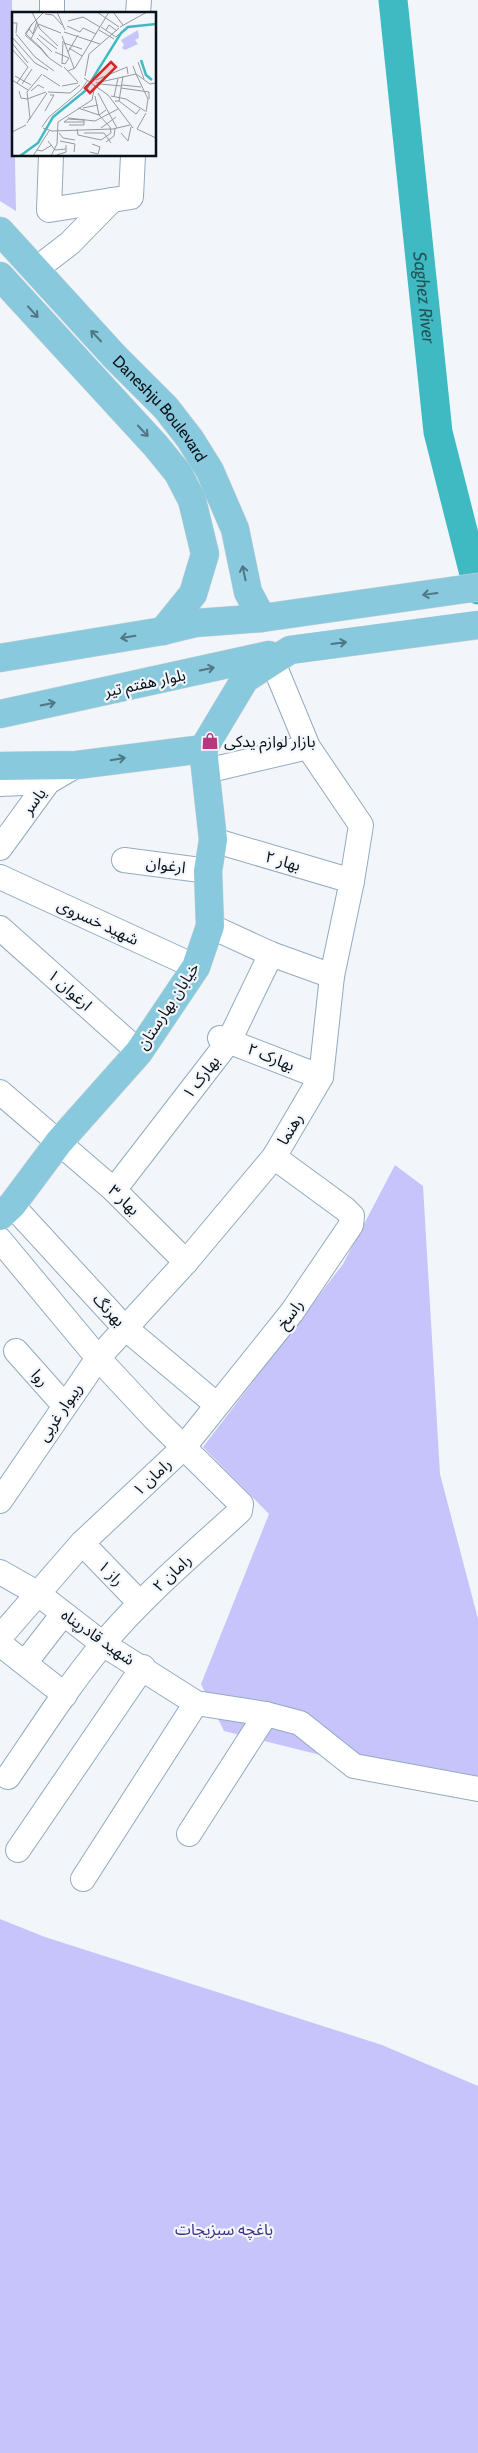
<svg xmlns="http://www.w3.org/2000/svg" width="478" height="2453" viewBox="0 0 478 2453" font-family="Cabin,'Noto Sans Arabic',sans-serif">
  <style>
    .green { fill: #c6c4fa }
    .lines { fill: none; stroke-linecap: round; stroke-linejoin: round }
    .river { stroke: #40bac2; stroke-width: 29 }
    .minor-casing { stroke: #93aabe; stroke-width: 26 }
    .major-casing { stroke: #d3d4d5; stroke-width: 29 }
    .minor { stroke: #fff; stroke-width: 24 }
    .major { stroke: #88c9dd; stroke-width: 28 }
    .oneway { stroke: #4f7684 }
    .labels { text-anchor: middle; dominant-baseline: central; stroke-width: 4.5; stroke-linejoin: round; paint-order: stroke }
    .street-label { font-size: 16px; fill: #091118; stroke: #f2f6fb }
    .poi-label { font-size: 16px; fill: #091118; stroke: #f2f6fb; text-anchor: start }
    .park-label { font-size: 16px; fill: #3f2f84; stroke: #f2f6fb }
    .water-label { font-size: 18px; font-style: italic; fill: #225558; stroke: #f2f6fb }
    .inset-river { fill: none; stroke: #40bac2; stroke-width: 2.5 }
    .inset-road { fill: none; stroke: #959aa0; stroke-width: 1 }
    .view { fill: #d62828; fill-opacity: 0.15; stroke: #d62828; stroke-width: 2.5 }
    .inset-edge { fill: none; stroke: #091118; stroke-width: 2.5 }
  </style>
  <rect width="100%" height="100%" fill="#f2f6fb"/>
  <g class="green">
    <polygon points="0,0 12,0 16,211 0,201"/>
    <polygon points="395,1165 423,1186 440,1474 478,1619 478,1794 224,1731 201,1684 269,1514 203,1447 343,1264"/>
    <polygon points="0,1919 45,1937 382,2045 478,2086 478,2453 0,2453"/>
  </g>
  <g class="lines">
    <path class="river" id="s1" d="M393 0 438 432 478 590"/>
    <g class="minor-casing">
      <g id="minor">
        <polyline points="52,14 52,0"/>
        <polyline points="138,14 139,0"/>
        <polyline points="51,155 49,210 131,197 133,155"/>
        <polyline points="35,270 70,243 112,200"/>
        <polyline points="206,771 308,747"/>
        <polyline points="0,784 48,782"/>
        <polyline points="213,840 352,881"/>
        <polyline points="0,848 48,782 77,765"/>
        <polyline points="124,860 208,871"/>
        <polyline points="0,877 196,967"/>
        <polyline points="210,926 271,954 332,976"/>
        <polyline points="0,928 139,1052"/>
        <polyline points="220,1038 321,1077"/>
        <polyline points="0,1092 114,1190 186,1262"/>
        <polyline points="114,1190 229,1041 271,954"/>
        <polyline points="12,1205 124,1327 217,1405"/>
        <path d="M0 1240 98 1358 154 1418 241 1504 240 1511C193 1554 144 1595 103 1644 68 1686 39 1732 8 1777"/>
        <polyline points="16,1351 64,1405"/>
        <polyline points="0,1501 98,1358 186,1262 274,1157 321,1077 332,976 352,881 361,825 308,747 277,672"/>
        <polyline points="82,1543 140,1603"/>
        <polyline points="0,1572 37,1593 103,1644 196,1703 266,1714 300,1723 354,1766 478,1789"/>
        <polyline points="0,1637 82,1543 183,1448 292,1312 351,1225 352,1216 345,1209 274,1157"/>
        <polyline points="0,1644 65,1695"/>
        <polyline points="25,1663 63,1614"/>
        <polyline points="189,1834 266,1714"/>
        <polyline points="18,1850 143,1667"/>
        <polyline points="83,1879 196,1703"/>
      </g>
    </g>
    <g class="major-casing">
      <g id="major">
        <path id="s2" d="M0 231 115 357 166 408 190 439 210 471 235 529 248 592 262 618"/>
        <polyline points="0,276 156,446 178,473 192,500 205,554 193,594 163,631"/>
        <polyline points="0,658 163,631 196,623 262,618 478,587"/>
        <polyline points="0,714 269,655"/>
        <polyline points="0,766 77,765 203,749 245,679 290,650 478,625"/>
        <polyline points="0,1216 12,1205 59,1142 139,1052 196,967 210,926 208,871 213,840 203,749"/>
      </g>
    </g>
    <use href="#minor" class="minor"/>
    <use href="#major" class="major"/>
  </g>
  <defs><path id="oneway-shaft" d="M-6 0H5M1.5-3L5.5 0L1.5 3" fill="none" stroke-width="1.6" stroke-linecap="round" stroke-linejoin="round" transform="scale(1.25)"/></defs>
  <g class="oneway">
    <use href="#oneway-shaft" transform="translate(33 312) rotate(48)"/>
    <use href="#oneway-shaft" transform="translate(96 336) rotate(-133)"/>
    <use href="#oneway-shaft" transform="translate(143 431) rotate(47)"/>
    <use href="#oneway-shaft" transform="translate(244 573) rotate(-102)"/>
    <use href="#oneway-shaft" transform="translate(430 594) rotate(172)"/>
    <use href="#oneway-shaft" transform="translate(128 637) rotate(171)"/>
    <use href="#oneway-shaft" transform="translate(339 643) rotate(-7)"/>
    <use href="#oneway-shaft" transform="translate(207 669) rotate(-12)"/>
    <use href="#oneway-shaft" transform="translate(48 704) rotate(-12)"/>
    <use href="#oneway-shaft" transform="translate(118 759) rotate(-9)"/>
  </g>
  <defs>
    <g id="shop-bare" transform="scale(1.35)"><path d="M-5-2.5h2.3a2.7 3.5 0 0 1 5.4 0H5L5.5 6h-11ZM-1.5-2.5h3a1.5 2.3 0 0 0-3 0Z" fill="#b8367d" stroke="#f2f6fb" stroke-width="2.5" paint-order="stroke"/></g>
  </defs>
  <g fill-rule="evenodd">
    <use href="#shop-bare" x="210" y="741"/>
  </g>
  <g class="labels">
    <g class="street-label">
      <text stroke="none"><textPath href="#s2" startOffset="239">Daneshju Boulevard</textPath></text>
      <text transform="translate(145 683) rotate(-12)">بلوار هفتم تیر</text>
      <text transform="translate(34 801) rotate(-54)">یاسر</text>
      <text transform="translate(283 861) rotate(16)">بهار ۲</text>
      <text transform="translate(166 865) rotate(8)">ارغوان</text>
      <text transform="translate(98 922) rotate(25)">شهید خسروی</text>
      <text transform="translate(70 990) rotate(42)">ارغوان ۱</text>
      <text transform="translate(168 1006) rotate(-57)">خیابان بهارستان</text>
      <text transform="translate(271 1057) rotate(22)">بهارک ۲</text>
      <text transform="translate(201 1077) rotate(-52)">بهارک ۱</text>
      <text transform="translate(290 1129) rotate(-59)">رهنما</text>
      <text transform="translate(124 1200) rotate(44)">بهار ۳</text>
      <text transform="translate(109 1310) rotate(47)">بهرنگ</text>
      <text transform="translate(290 1314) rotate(-53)">راسخ</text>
      <text transform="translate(40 1378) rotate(48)">روا</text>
      <text transform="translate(60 1412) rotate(-56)">ریبوار غربی</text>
      <text transform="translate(152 1477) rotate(-43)">رامان ۱</text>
      <text transform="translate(111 1573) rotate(46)">راز ۱</text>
      <text transform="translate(172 1573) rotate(-43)">رامان ۲</text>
      <text transform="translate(98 1637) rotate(35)">شهید قادرپناه</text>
    </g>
    <g class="poi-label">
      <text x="224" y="741">بازار لوازم یدکی</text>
    </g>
    <g class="park-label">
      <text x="224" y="2229">باغچه سبزیجات</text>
    </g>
    <g class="water-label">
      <text stroke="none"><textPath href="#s1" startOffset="299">Saghez River</textPath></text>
    </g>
  </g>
  <g transform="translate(12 12)">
    <rect width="144" height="144" fill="#f2f6fb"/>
    <path d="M126 18 127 26 123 28 126 32 113 38 110 36 112 33 109 28Z" fill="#c6c4fa"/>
    <path class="inset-river" d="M129 48 134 63 140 68M8 144 26 131 41 105 73 79 109 21 116 15 144 12"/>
    <path class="inset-road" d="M20 0 28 17 46 34M45 0 53 18M85 0 107 15M101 0 111 13M33 2 41 3 50 13M56 9 71 5 88 15M0 11H5L4 21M20 12 32 0M26 12 49 21M55 14 68 20 71 16 84 22M89 15 104 25 107 22M108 15 135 0M17 17 21 22 25 9M87 18 102 27M94 18 97 13 105 19M52 20 88 32M4 22 23 45 42 59M13 22 20 12 14 22M13 23 28 36 35 44 37 46 29 36 14 22M27 23 45 37M50 24 62 56M0 25 23 51 36 58M25 26 40 40M19 27 26 13M0 31 16 51M52 31 70 37M57 36 70 44M0 37 16 55M43 40 57 46 53 52 50 51M56 40 66 23M37 46 50 55M126 50 132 67M50 52 51 29M121 54 124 62 138 72 144 71M52 55 66 70M56 59 63 56 97 0M31 63 48 74M3 64 19 73M73 64 77 42 107 16M72 66 96 83 121 116M0 68 16 78M84 68 115 55 116 62M5 71 16 55M84 71 124 62 136 87 134 100M10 72 20 57M88 72 110 74M110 73 129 75M50 74 66 71M109 76 137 80V87M7 79 9 86 15 87 34 80M19 79 26 73 32 76M36 80 58 81 68 73M86 81 105 116M83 84 87 103 94 98M99 84 114 87 133 99M102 85 106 66M103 89H107L111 64M107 89 124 102 128 97M71 96 86 93M33 99 42 83H38M56 106 83 109 106 97M17 108 35 81M52 110 56 107 72 108V113H57M52 110H72M15 111 18 106 15 80 30 62M30 115 37 105 69 78 76 68M31 116 40 119 101 117 118 113M89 116 104 105M65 117 66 123 89 128 99 121 98 115 87 103 66 96M125 117 134 101M125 117 144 126M0 120 14 113M47 121 51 126 63 128M72 121H92L99 131M109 121 116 129 119 115M36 129 43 138 54 137M48 129 63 132 62 140M94 130 102 124 103 117M25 138 30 139 40 133M78 140 86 142 88 135 80 132M45 143 54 140V133M21 144 37 119M39 144 45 132 46 110 80 88 83 73"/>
    <path class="view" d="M99 50 104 55 78 81 73 76Z"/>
    <rect width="144" height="144" class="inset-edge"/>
  </g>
</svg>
